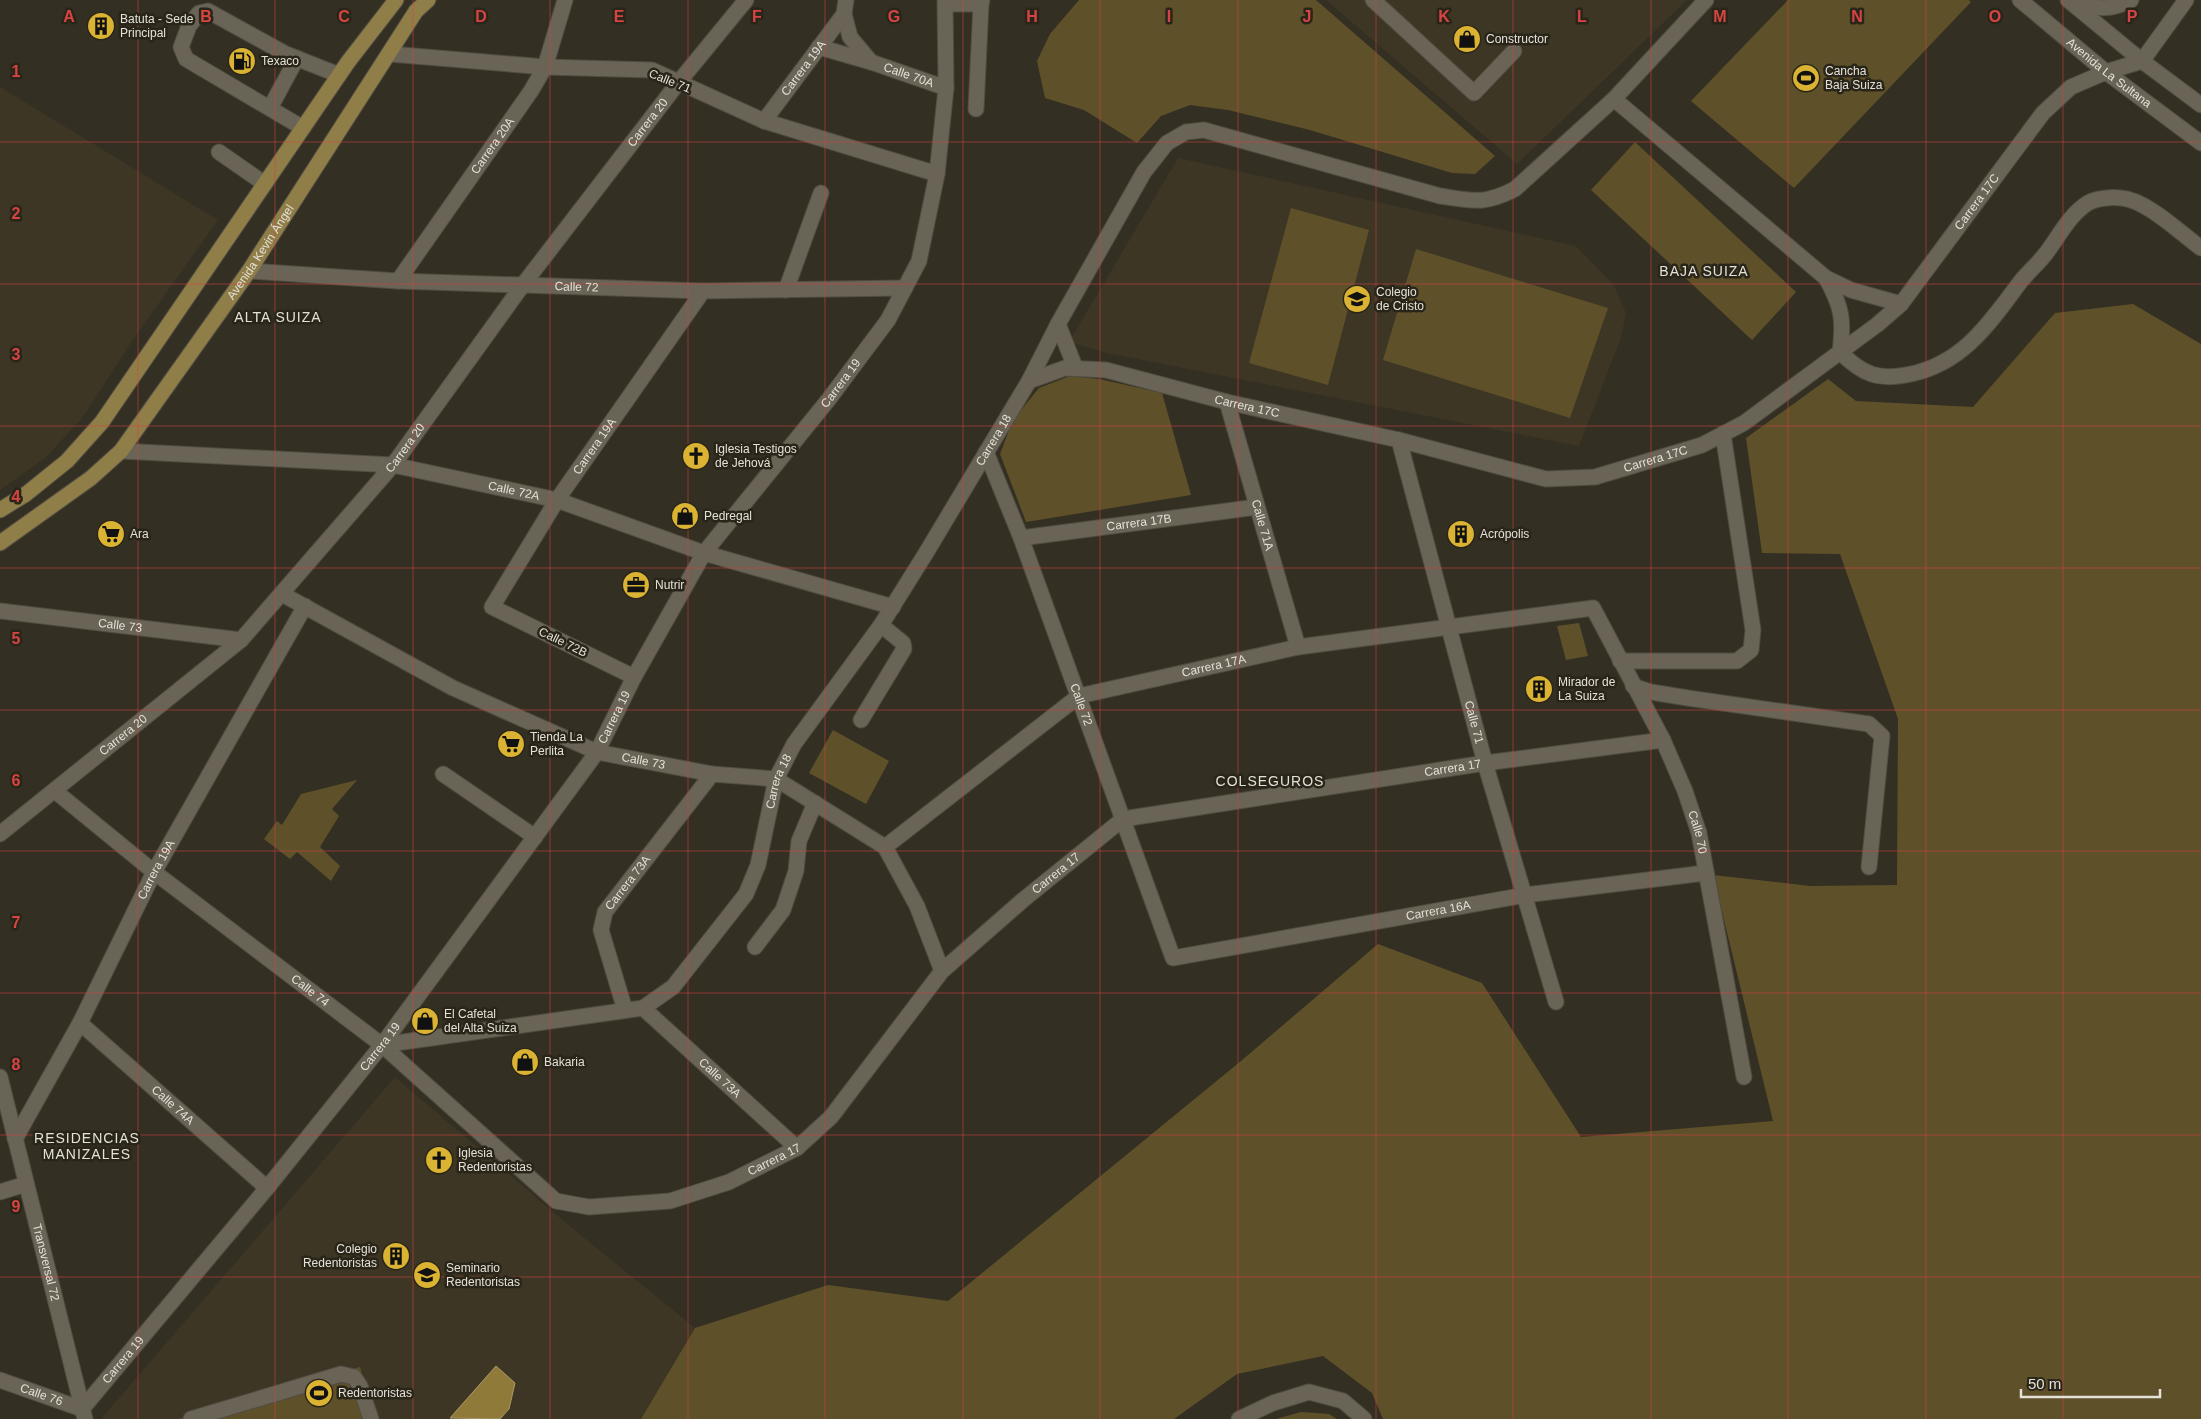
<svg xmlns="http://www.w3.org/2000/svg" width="2201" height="1419" viewBox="0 0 2201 1419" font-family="Helvetica,sans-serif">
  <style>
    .built { fill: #3d3624 }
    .green { fill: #5e512a }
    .water { fill: #907a3a; stroke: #a9996a }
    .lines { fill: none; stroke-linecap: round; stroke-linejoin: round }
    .minor-casing { stroke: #4f4c41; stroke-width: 17 }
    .major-casing { stroke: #4f4c41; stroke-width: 17 }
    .minor { stroke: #696456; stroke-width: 15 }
    .major { stroke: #907e48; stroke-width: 15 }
    .grid { fill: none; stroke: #d84443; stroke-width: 1; stroke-opacity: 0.55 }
    .labels { text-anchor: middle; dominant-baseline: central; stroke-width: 5; stroke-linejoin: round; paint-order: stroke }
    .poi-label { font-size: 12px; fill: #e4e1d9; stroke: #2a2519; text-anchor: start }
    .street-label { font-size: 12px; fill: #e4e1d9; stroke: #2a2519 }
    .neighbourhood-label { font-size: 14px; letter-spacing: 1px; fill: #e4e1d9; stroke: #2a2519 }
    .grid-label { font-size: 16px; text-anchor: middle; font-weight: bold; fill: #d84443; stroke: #2a2519; stroke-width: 5; stroke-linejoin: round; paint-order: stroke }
  </style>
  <rect width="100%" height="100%" fill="#342f23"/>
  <g class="built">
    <polygon points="1326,0 1687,0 1517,164"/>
    <polygon points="0,87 218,220 130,344 83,417 45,458 0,490"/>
    <polygon points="1178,158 1576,246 1614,285 1626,313 1621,338 1579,446 1107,353 1069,342"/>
    <polygon points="395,1077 565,1222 695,1328 641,1419 101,1419"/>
  </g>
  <g class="green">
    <polygon points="1079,0 1316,0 1495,156 1475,174 1452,173 1310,130 1228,110 1190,105 1161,116 1137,143 1084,110 1045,98 1037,61 1050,34"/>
    <polygon points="1788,0 1969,0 1971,2 1794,188 1691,101"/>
    <polygon points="1635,142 1796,292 1752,340 1591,190"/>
    <polygon points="1291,208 1369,230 1328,385 1249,363"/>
    <polygon points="1416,249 1608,308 1570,418 1383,360"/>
    <polygon points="2133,304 2201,344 2201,1419 1383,1419 1372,1393 1323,1356 1237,1374 1174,1419 641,1419 695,1328 828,1285 948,1301 1241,1061 1378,944 1482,983 1581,1137 1773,1121 1713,875 1810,886 1897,885 1898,719 1840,554 1762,553 1746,438 1828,379 1856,401 1973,407 2055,313"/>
    <polygon points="1070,376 1099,379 1162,393 1191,495 1026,522 1000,454 1013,420 1039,388"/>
    <polygon points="1579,623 1588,656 1566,660 1557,626"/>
    <polygon points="833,730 889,761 866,804 809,773"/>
    <polygon points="357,780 332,809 339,816 320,847 340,866 331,881 297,852 290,859 264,839 277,821 282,825 301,794"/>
    <polygon points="360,1367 375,1419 179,1419"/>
    <polygon points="1301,1412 1329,1414 1337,1419 1276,1419"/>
  </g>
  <polygon class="water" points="496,1366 515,1383 509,1409 500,1419 450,1418"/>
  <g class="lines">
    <g class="minor-casing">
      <g id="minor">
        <polyline points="1373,0 1474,93 1514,51"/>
        <path id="s1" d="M2020 0 2106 72 2201 143"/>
        <polyline points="2068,0 2142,61 2201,105"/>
        <path d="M2075 2C2096 9 2111 11 2131 0"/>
        <polyline points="946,4 981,4 982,0"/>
        <polyline points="844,14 850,37 871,62"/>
        <path id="s2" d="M819 47 871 62 946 88"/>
        <polyline points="390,54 545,67 652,70 764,121 937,174"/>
        <polyline points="2142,61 2186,0"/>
        <polyline points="1614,99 1826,278 1851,290 1901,304"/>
        <polyline points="270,108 297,58"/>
        <polyline points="976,109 981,4"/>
        <path id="s3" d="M764 121 844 14 846 0"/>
        <polyline points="303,128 186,59 181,47 189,26 199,13 208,11 286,54 339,75"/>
        <polyline points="219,152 265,184"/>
        <path id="s4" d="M249 271 398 281 703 291 905 288"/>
        <path d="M1826 278C1842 307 1844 319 1840 352 1863 375 1879 381 1911 374 1964 363 1991 321 2021 281 2029 271 2039 263 2047 252 2059 236 2070 214 2088 203 2096 198 2112 197 2121 198 2147 200 2180 233 2201 248"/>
        <path id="s5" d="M398 281 531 91 545 67 565 0"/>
        <polyline points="786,290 821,193"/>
        <polyline points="1058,324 1075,367"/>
        <path id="s6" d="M1029 381 1065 368 1106 370 1227 402 1399 440 1546 479 1595 477 1702 445 1744 423 1878 324 1901 304 2043 113 2071 87 2106 72 2142 61"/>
        <path id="s7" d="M1227 402 1298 647"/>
        <path id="s8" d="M1399 440 1485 763 1556 1002"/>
        <path id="s9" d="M121 451 393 465 557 500 704 553 893 607"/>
        <path id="s10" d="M986 452 1021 538 1173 958 1525 895 1705 873"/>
        <path id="s11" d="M1021 538 1257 507"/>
        <path id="s12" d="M282 594 453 688 597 752 712 774 776 779 885 847 917 906 942 971"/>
        <path id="s13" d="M0 611 241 640"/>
        <polyline points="1620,661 1737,661 1751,650 1753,630 1723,434"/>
        <path id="s14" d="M634 677 492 607 557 500 703 291"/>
        <polyline points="1633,686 1651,692 1688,698 1869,724 1882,736 1869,867"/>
        <polyline points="861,720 904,649 903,643 881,625"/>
        <polyline points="443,774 535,837"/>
        <path id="s15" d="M55 791 154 872 382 1045 556 1201 589 1207 670 1201 729 1182 797 1148 831 1117 942 971 1023 900 1123 819 1485 763 1663 740"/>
        <path id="s16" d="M0 834 241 640 393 465 522 286 678 83 746 0"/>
        <path id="s17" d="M885 847 1079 696 1298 647 1593 608 1663 740 1685 791 1699 833 1744 1077"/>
        <polyline points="755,947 783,910 796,871 799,841 815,803"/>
        <path id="s18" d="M643 1008 797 1148"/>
        <path id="s19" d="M625 1010 601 930 605 912 712 774"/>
        <path id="s20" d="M80 1023 267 1188"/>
        <path id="s21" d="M382 1045 643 1008 673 987 746 894 758 865 776 779 794 744 881 625 926 553 1029 381 1058 324 1144 172 1167 143 1186 132 1204 130 1440 196C1473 201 1484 205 1515 189L1614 99 1706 0"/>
        <path id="s22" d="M0 1077 85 1419"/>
        <path id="s23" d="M15 1139 80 1023 154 872 305 606"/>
        <polyline points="0,1192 26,1184"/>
        <path id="s24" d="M0 1380 82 1409 267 1188 382 1045 597 752 634 677 704 553 829 399 888 320 919 261 937 174 946 88 945 0"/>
        <polyline points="191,1419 341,1374 354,1377 360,1386 371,1419"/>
        <polyline points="1239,1419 1273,1403 1309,1392 1343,1401 1364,1419"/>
      </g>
    </g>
    <g class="major-casing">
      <g id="major">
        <polyline points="0,510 26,494 67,461 102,422 348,62 396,0"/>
        <path id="s25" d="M0 543 91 478 121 451 249 271 416 11 428 0"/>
      </g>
    </g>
    <use href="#minor" class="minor"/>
    <use href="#major" class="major"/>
  </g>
  <path class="grid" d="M138 0V1419M275 0V1419M413 0V1419M550 0V1419M688 0V1419M825 0V1419M963 0V1419M1100 0V1419M1238 0V1419M1376 0V1419M1513 0V1419M1651 0V1419M1788 0V1419M1926 0V1419M2063 0V1419M0 142H2201M0 284H2201M0 426H2201M0 568H2201M0 710H2201M0 851H2201M0 993H2201M0 1135H2201M0 1277H2201"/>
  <defs>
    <g id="building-disc" transform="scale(1.4375)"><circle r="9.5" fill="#dab333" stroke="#2a2519"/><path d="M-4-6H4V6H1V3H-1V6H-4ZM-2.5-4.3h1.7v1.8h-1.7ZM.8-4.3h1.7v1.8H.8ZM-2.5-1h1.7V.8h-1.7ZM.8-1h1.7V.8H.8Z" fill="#111"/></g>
    <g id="shop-disc" transform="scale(1.4375)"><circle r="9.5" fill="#dab333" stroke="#2a2519"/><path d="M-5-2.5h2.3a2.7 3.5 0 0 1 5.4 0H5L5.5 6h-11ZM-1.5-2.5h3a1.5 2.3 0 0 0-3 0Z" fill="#111"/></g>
    <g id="fuel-disc" transform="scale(1.4375)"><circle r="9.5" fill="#dab333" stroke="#2a2519"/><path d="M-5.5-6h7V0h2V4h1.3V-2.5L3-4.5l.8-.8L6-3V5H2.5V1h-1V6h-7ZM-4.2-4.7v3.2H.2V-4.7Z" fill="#111"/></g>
    <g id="stadium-disc" transform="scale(1.4375)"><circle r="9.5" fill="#dab333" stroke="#2a2519"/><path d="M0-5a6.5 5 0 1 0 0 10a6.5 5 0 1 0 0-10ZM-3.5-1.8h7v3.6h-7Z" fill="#111"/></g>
    <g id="school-disc" transform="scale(1.4375)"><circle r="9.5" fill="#dab333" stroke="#2a2519"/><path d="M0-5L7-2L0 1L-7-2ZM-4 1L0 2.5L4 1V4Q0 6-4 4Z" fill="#111"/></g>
    <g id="church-disc" transform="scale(1.4375)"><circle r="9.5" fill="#dab333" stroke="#2a2519"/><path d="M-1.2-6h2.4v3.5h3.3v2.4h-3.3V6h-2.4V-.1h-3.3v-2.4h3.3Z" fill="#111"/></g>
    <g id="supermarket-disc" transform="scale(1.4375)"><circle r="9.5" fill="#dab333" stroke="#2a2519"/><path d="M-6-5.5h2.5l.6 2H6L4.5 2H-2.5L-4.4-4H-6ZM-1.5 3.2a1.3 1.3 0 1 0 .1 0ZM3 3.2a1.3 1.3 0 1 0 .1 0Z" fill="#111"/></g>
    <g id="office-disc" transform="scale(1.4375)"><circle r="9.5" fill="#dab333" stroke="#2a2519"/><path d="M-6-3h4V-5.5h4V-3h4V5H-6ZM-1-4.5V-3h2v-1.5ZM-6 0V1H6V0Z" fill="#111"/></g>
  </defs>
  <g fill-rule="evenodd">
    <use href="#building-disc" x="101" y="26"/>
    <use href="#shop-disc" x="1467" y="39"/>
    <use href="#fuel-disc" x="242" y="61"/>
    <use href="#stadium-disc" x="1806" y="78"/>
    <use href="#school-disc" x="1357" y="299"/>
    <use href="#church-disc" x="696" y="456"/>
    <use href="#shop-disc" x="685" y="516"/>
    <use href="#supermarket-disc" x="111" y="534"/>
    <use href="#building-disc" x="1461" y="534"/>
    <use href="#office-disc" x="636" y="585"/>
    <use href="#building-disc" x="1539" y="689"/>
    <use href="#supermarket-disc" x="511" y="744"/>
    <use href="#shop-disc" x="425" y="1021"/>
    <use href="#shop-disc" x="525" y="1062"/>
    <use href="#church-disc" x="439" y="1160"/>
    <use href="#building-disc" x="396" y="1256"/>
    <use href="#school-disc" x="427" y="1275"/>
    <use href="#stadium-disc" x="319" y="1393"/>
  </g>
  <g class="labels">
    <g class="poi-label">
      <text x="120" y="19">Batuta - Sede<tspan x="120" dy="14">Principal</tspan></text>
      <text x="1486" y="39">Constructor</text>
      <text x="261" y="61">Texaco</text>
      <text x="1825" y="71">Cancha<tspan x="1825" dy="14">Baja Suiza</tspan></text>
      <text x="1376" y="292">Colegio<tspan x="1376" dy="14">de Cristo</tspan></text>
      <text x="715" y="449">Iglesia Testigos<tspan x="715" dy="14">de Jehová</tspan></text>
      <text x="704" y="516">Pedregal</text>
      <text x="130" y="534">Ara</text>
      <text x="1480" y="534">Acrópolis</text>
      <text x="655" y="585">Nutrir</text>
      <text x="1558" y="682">Mirador de<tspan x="1558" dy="14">La Suiza</tspan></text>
      <text x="530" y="737">Tienda La<tspan x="530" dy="14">Perlita</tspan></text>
      <text x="444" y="1014">El Cafetal<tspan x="444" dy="14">del Alta Suiza</tspan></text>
      <text x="544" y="1062">Bakaria</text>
      <text x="458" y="1153">Iglesia<tspan x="458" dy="14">Redentoristas</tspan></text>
      <text x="377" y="1249" text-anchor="end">Colegio<tspan x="377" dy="14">Redentoristas</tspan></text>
      <text x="446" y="1268">Seminario<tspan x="446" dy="14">Redentoristas</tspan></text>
      <text x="338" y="1393">Redentoristas</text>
    </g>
    <g class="street-label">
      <text stroke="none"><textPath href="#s3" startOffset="66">Carrera 19A</textPath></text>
      <text stroke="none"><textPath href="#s1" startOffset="115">Avenida La Sultana</textPath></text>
      <text stroke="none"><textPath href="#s2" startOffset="94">Calle 70A</textPath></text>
      <text transform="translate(670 81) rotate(22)">Calle 71</text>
      <text stroke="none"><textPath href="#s16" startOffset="968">Carrera 20</textPath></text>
      <text stroke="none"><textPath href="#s5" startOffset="165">Carrera 20A</textPath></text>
      <text stroke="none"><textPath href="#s6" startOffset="1065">Carrera 17C</textPath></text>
      <text stroke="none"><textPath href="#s25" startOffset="395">Avenida Kevin Ángel</textPath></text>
      <text stroke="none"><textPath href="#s4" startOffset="328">Calle 72</textPath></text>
      <text stroke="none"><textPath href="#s24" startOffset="1366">Carrera 19</textPath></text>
      <text stroke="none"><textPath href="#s6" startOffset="225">Carrera 17C</textPath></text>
      <text stroke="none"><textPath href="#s21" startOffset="941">Carrera 18</textPath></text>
      <text stroke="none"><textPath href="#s16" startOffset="562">Carrera 20</textPath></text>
      <text stroke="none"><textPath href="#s14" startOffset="349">Carrera 19A</textPath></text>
      <text stroke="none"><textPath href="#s6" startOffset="645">Carrera 17C</textPath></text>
      <text stroke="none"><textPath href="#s9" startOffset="396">Calle 72A</textPath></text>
      <text stroke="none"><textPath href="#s11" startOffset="119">Carrera 17B</textPath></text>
      <text stroke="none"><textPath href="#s7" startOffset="128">Calle 71A</textPath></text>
      <text stroke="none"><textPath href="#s13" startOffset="121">Calle 73</textPath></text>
      <text transform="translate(563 642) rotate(26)">Calle 72B</text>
      <text stroke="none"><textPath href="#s17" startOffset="384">Carrera 17A</textPath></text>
      <text stroke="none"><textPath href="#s10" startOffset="270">Calle 72</textPath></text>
      <text stroke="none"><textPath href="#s24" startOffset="961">Carrera 19</textPath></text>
      <text stroke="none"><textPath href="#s8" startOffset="292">Calle 71</textPath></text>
      <text stroke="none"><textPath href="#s16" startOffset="158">Carrera 20</textPath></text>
      <text stroke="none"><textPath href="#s12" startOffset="400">Calle 73</textPath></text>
      <text stroke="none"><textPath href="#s15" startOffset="1700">Carrera 17</textPath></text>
      <text stroke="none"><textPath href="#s21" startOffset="536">Carrera 18</textPath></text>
      <text stroke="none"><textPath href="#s17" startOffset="1016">Calle 70</textPath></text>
      <text stroke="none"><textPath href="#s23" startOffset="304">Carrera 19A</textPath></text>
      <text stroke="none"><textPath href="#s15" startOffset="1280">Carrera 17</textPath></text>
      <text stroke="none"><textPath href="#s19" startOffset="139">Carrera 73A</textPath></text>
      <text stroke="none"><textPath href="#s10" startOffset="809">Carrera 16A</textPath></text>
      <text stroke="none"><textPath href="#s15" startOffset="324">Calle 74</textPath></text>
      <text stroke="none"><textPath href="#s24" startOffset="556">Carrera 19</textPath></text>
      <text stroke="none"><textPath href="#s18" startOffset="104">Calle 73A</textPath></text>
      <text stroke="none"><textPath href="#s20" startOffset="124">Calle 74A</textPath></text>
      <text stroke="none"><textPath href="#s15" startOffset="875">Carrera 17</textPath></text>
      <text stroke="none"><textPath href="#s22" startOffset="191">Transversal 72</textPath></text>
      <text stroke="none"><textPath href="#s24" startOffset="151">Carrera 19</textPath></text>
      <text stroke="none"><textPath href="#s24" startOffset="44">Calle 76</textPath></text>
    </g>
    <g class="neighbourhood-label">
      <text x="1704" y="271">BAJA SUIZA</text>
      <text x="278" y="317">ALTA SUIZA</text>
      <text x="1270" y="781">COLSEGUROS</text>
      <text x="87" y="1138">RESIDENCIAS<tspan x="87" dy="16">MANIZALES</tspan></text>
    </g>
  </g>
  <g class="grid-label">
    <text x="69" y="22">A</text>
    <text x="206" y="22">B</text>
    <text x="344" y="22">C</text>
    <text x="481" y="22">D</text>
    <text x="619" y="22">E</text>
    <text x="757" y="22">F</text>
    <text x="894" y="22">G</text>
    <text x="1032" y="22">H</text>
    <text x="1169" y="22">I</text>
    <text x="1307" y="22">J</text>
    <text x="1444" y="22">K</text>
    <text x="1582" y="22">L</text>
    <text x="1720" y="22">M</text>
    <text x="1857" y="22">N</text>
    <text x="1995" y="22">O</text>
    <text x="2132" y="22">P</text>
    <text x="16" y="77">1</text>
    <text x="16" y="219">2</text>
    <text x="16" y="360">3</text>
    <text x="16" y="502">4</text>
    <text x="16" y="644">5</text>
    <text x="16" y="786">6</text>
    <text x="16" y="928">7</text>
    <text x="16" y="1070">8</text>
    <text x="16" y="1212">9</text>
  </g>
  <path d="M2021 1389v8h139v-8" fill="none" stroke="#e4e1d9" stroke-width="2.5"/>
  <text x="2028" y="1389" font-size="15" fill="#e4e1d9" stroke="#2a2519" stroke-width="4" paint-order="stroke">50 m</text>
</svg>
